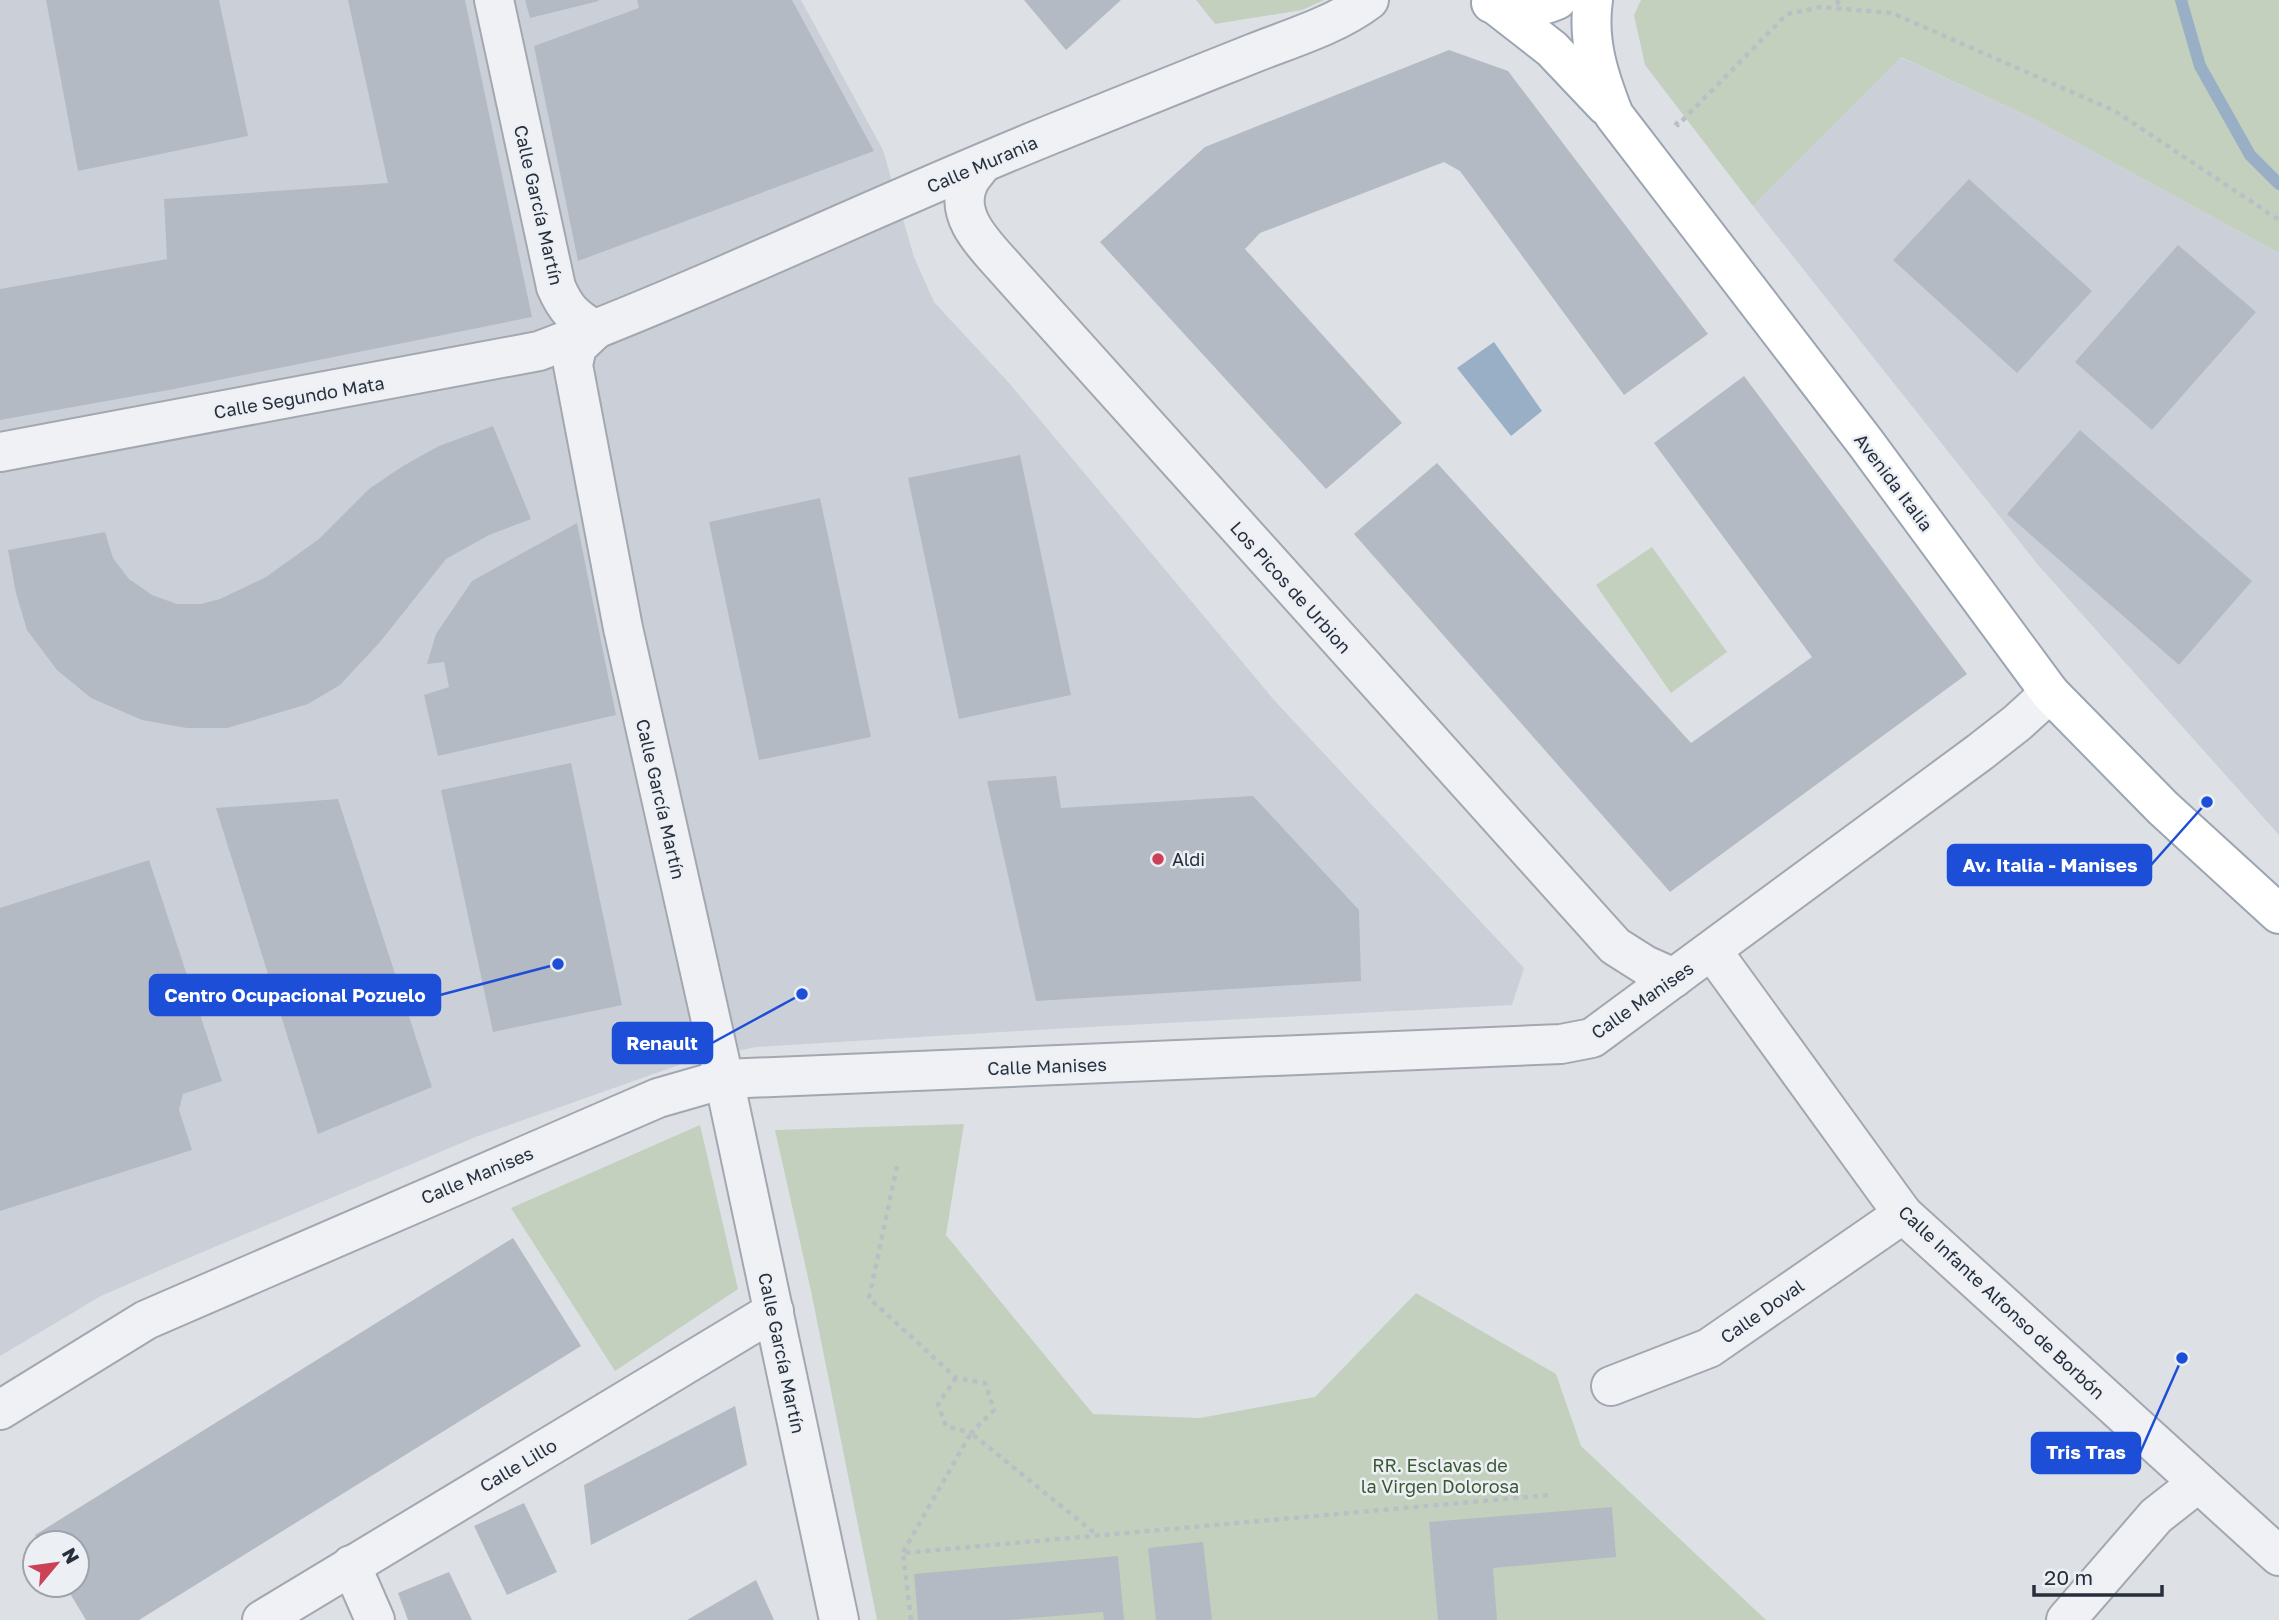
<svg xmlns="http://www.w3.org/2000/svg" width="2279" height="1620" viewBox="0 0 2279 1620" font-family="'Golos Text',sans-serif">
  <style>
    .built { fill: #cbd0d8 }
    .green { fill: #c3d0be }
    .water { fill: #98afc6 }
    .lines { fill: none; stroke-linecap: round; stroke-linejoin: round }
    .stream { stroke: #98afc6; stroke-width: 12 }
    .building { fill: #b4bac3 }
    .minor-casing { stroke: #a3a8b0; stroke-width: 42 }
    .major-casing { stroke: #9ca5b2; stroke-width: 42 }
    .path { stroke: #bbbfc5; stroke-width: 4.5; stroke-dasharray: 5 5; stroke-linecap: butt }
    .minor { stroke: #eff1f5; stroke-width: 38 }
    .major { stroke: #fff; stroke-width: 38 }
    .poi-dot { fill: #cb4258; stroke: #ecf0f4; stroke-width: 2.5 }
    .labels { text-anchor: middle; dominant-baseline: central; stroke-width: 5; stroke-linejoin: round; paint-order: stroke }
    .street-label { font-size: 18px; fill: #272f3d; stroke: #ecf0f4 }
    .poi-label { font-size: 18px; fill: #272f3d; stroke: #ecf0f4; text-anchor: start }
    .park-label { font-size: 18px; fill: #3b5834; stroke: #ecf0f4 }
    .leader { fill: none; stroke: #1d4ed8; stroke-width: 2.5 }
    .callout-dot { fill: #1d4ed8; stroke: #ecf0f4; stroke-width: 2.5 }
    .callout { fill: #1d4ed8; stroke: #1d4ed8; stroke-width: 2.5 }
    .callout-label { font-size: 19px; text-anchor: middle; font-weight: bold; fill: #fff }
  </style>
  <rect width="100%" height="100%" fill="#dde1e6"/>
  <g class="built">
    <polygon points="0,0 801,0 883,150 914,257 934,302 1010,384 1274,700 1524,968 1512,1005 1052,1029 756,1047 693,1060 478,1136 179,1262 101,1296 0,1356"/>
    <polygon points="1900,57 2032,118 2279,253 2279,835 2039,566 1753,206"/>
  </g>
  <g class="green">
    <polygon points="1196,0 1324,0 1302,10 1215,24"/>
    <polygon points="1641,0 2279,0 2279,253 2032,118 1901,57 1753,206 1645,65 1634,15"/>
    <polygon points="1652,547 1727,652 1671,693 1596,585"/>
    <polygon points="964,1124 946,1235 1093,1414 1200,1418 1315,1397 1416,1293 1556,1374 1581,1446 1766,1620 877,1620 811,1291 775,1130"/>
    <polygon points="700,1125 738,1289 615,1371 511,1208"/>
  </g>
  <polygon class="water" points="1494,342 1542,411 1511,436 1457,368"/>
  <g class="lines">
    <polyline class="stream" points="2181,0 2200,66 2250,155 2279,184"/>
  </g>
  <g class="building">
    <polygon points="46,0 219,0 248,136 78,171"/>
    <polygon points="348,0 465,0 532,317 174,389 0,420 0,289 167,259 164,199 388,183"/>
    <polygon points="525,0 598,0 599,1 530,18"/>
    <polygon points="637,0 792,0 874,151 578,261 534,46 639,8"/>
    <polygon points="1024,0 1121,0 1066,50"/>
    <polygon points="1449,50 1508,71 1708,334 1624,395 1460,171 1444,162 1260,233 1245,249 1402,423 1326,489 1100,242 1205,147"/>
    <polygon points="1969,179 2092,291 2017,373 1893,260"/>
    <polygon points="2178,245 2256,312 2152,430 2075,362"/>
    <polygon points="1744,376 1967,674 1670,892 1354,534 1437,463 1691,743 1812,657 1654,443"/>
    <polygon points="493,426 531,519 489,535 446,559 380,642 340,685 308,704 227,728 187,728 142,720 91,698 57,670 27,630 16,593 8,550 105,532 113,558 129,579 152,595 177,604 201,604 220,599 266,577 319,539 369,489 403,466 439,446"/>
    <polygon points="2080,430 2252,581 2179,665 2007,514"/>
    <polygon points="1020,455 1071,695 959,719 908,478"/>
    <polygon points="820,498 871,737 759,760 709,522"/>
    <polygon points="577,523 616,715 438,756 424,695 449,687 444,662 427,664 436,634 472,581"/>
    <polygon points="571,763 622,1005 493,1032 441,790"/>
    <polygon points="1056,776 1061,808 1253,796 1359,910 1361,981 1036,1001 987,781"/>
    <polygon points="338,799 432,1087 318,1134 216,808"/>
    <polygon points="149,860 222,1081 183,1094 179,1110 192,1150 0,1211 0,908"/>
    <polygon points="513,1238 581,1346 139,1620 86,1620 65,1585 77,1585 77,1543 39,1543 35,1535"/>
    <polygon points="735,1406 747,1465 591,1545 584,1485"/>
    <polygon points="524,1503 557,1572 507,1595 474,1526"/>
    <polygon points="1612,1507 1616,1557 1493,1568 1497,1620 1438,1620 1429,1522"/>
    <polygon points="1203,1542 1212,1620 1156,1620 1148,1548"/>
    <polygon points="1118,1556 1124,1620 1104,1620 1103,1612 1008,1620 918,1620 914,1574"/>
    <polygon points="449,1572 472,1620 408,1620 398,1593"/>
    <polygon points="756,1580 774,1620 687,1620"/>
  </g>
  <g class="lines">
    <g class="minor-casing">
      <g id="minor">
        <path d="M494 0 556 287C566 310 574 317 595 330"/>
        <path d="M982 164C978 170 972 176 969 182 952 216 987 247 1007 270L1615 946 1645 965 1674 978"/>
        <polyline points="595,330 577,347 573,365 623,628 724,1079 839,1620"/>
        <path d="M0 452 539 351C714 285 883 202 1057 132 1122 106 1188 79 1254 53 1292 38 1336 25 1369 0"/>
        <polyline points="1708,953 1718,959 1903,1214 2279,1556"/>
        <polyline points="1611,1386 1709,1348 1903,1214"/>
        <polyline points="0,1410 146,1320 658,1098 724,1079 1561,1044 1592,1038 1980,752 2017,723 2050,693"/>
        <polyline points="351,1565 375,1620"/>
        <polyline points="262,1620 774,1311"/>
        <polyline points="2066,1620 2156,1516 2198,1483"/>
      </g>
    </g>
    <g class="major-casing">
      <g id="major">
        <path d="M1593 0C1587 41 1599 77 1614 115L1865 442 2050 693 2163 808 2279 914"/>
        <path d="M1491 3C1514 9 1535 10 1557 0"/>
        <polyline points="1493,3 1552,49 1606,106"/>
      </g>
    </g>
    <g class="path">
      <polyline points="1837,0 1840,9"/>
      <polyline points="1675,122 1678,125 1787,14 1821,7 1892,13 2115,111 2279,220"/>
      <polyline points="897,1166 869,1298 956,1378 985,1383 994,1410 971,1433 946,1426 938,1404 956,1378"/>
      <polyline points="903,1552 971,1433 1097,1535"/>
      <polyline points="911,1620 903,1553 1549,1495"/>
    </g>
    <use href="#minor" class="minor"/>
    <use href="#major" class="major"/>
  </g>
  <circle class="poi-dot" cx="1158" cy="859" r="7"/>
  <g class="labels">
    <g class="street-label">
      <text transform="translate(982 164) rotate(-23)">Calle Murania</text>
      <text transform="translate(539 205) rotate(77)">Calle García Martín</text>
      <text transform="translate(299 397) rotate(-10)">Calle Segundo Mata</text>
      <text transform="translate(1894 482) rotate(53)">Avenida Italia</text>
      <text transform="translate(1291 587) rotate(48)">Los Picos de Urbion</text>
      <text transform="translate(661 799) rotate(77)">Calle García Martín</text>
      <text transform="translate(1642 1000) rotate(-35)">Calle Manises</text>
      <text transform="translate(1047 1066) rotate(-2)">Calle Manises</text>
      <text transform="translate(477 1175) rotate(-23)">Calle Manises</text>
      <text transform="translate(2002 1302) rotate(43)">Calle Infante Alfonso de Borbón</text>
      <text transform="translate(1762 1311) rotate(-35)">Calle Doval</text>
      <text transform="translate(782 1353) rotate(78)">Calle García Martín</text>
      <text transform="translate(518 1465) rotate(-31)">Calle Lillo</text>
    </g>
    <g class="poi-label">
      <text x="1172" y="859">Aldi</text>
    </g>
    <g class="park-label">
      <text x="1440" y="1465">RR. Esclavas de<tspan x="1440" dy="21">la Virgen Dolorosa</tspan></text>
    </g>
  </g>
  <path class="leader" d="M2207 802L2151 865M558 964L440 995M802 994L712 1043M2182 1358L2140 1453"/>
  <g class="callout-dot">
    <circle cx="2207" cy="802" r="7"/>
    <circle cx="558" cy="964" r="7"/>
    <circle cx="802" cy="994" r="7"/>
    <circle cx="2182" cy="1358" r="7"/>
  </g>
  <g class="callout">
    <rect x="1948" y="845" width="203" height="40" rx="7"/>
    <rect x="150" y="975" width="290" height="40" rx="7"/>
    <rect x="613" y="1023" width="99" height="40" rx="7"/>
    <rect x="2032" y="1433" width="108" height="40" rx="7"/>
  </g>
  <g class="callout-label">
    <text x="2050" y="872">Av. Italia - Manises</text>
    <text x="295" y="1002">Centro Ocupacional Pozuelo</text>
    <text x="662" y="1050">Renault</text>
    <text x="2086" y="1459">Tris Tras</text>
  </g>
  <g transform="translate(56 1564) rotate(61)"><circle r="33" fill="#ecf0f4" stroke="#9da3ab" stroke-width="2"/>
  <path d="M0-5L12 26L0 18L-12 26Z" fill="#cb4258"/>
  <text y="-10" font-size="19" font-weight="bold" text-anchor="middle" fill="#272f3d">N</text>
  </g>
  <path d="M2034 1585v10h128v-10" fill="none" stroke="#272f3d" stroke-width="3.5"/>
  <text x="2044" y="1585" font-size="21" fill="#272f3d" stroke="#ecf0f4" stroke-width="5" paint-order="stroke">20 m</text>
</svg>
